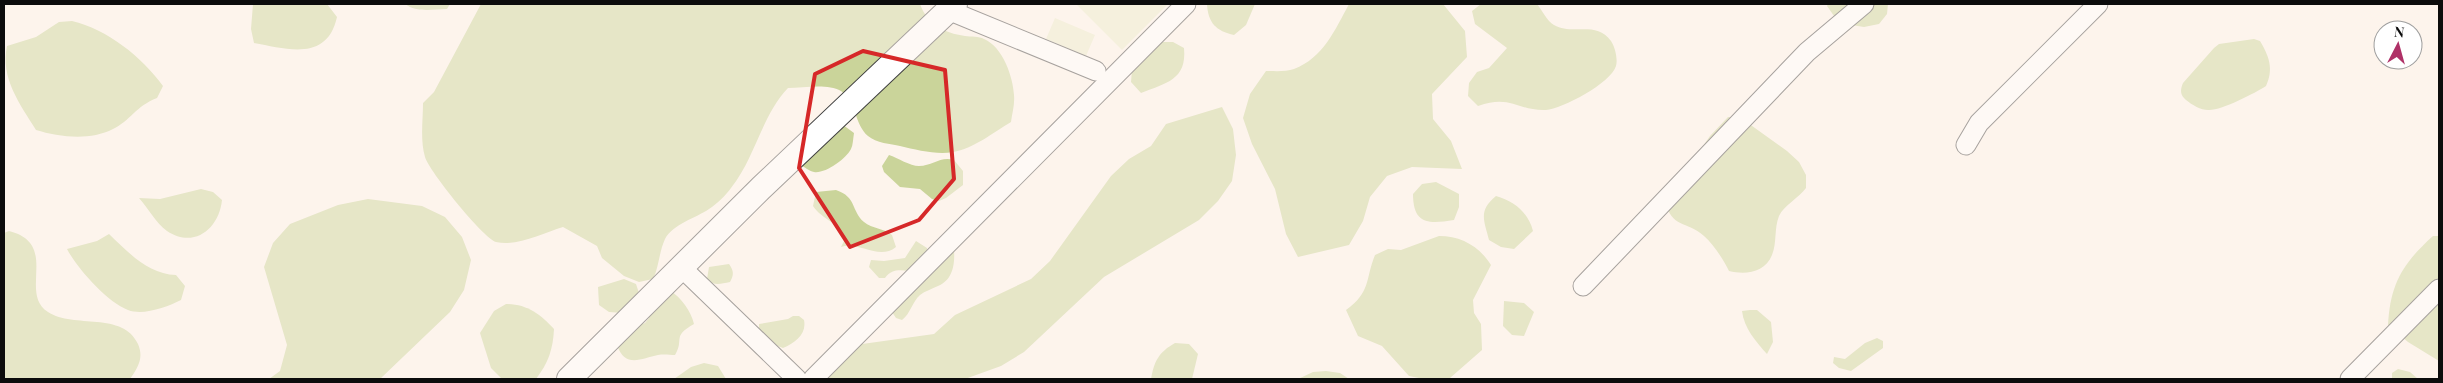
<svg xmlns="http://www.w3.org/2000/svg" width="2443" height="383" viewBox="0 0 2443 383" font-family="'Playfair Display',serif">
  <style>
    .forest { fill: #cad49a }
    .pitch { fill: #ecebca }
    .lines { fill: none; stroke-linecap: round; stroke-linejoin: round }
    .minor-casing { stroke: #3f3f3f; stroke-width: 21 }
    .tertiary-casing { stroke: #3f3f3f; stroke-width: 26 }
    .minor { stroke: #fff; stroke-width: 19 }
    .tertiary { stroke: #fff; stroke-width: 24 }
    .marked { fill: none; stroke: #d62828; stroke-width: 4; stroke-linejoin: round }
  </style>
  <rect width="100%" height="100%" fill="#fdf4ec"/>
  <g class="forest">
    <path d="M253 4H327L337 17C327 62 287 49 254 43L251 29Z"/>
    <path d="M405 4H450L447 9C433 9 417 13 405 4Z"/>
    <path d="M481 4H920C927 24 944 33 965 36 971 37 979 36 984 39 1003 47 1013 77 1014 95 1015 104 1012 114 1011 122 994 132 973 149 953 152 937 155 917 150 900 146 891 144 876 143 868 136 854 124 857 102 841 91 827 83 804 88 788 88 762 115 755 158 731 188 726 195 717 204 709 209 696 218 673 224 665 239 659 252 659 267 653 279L639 282 624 276 602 258 597 246 563 227C543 233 517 247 496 242 483 238 429 171 425 157 420 140 423 120 423 103L434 92Z"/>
    <path d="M1207 4H1255L1246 25 1234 35C1216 31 1208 23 1207 4Z"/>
    <path d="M1349 4H1443L1465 31 1467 57 1432 94 1433 119 1451 141 1462 169 1412 167 1387 176 1370 197 1363 221 1349 245 1298 257 1286 234 1275 189 1252 144 1243 118 1250 94 1266 71C1274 71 1286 72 1294 69 1323 58 1335 30 1349 4Z"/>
    <path d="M1481 4H1537C1542 10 1547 21 1554 25 1573 36 1596 20 1611 41 1615 47 1618 59 1616 66 1611 83 1562 109 1546 110 1517 111 1511 94 1478 106L1468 96 1469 83 1477 72 1489 68 1507 48 1475 24 1472 11Z"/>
    <polygon points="1828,4 1888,4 1887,14 1879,24 1864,27 1839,23 1827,6"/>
    <path d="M72 21C107 29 142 57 163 86L157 98C136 106 130 121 113 129 90 141 59 137 36 130 20 104 0 78 7 46L36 37 59 22Z"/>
    <path d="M2254 39 2260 41C2269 56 2274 69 2266 86 2255 93 2221 111 2208 110 2201 110 2192 105 2186 100 2180 95 2180 90 2183 83L2214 48 2219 44Z"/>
    <path d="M1160 42H1173L1184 48C1187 80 1166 83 1141 93L1131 82 1132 70Z"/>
    <polygon points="1222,107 1233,129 1236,155 1232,181 1218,201 1199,220 1104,277 1024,352 1001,366 965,379 813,379 855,345 934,334 955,315 1031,279 1050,261 1111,176 1129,159 1151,146 1166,124"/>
    <path d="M1728 117 1741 118 1787 151 1799 162 1806 175V188C1799 198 1784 205 1779 216 1774 228 1777 243 1772 255 1765 273 1745 275 1729 271 1723 259 1714 245 1704 236 1686 220 1672 229 1665 201L1710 136Z"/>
    <path d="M839 122 854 133C853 139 853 145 851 149 846 159 825 174 814 172 809 171 804 167 800 164Z"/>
    <path d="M889 155C898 158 910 166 919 166 933 166 940 156 954 160L963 171V185L946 198 939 201 932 199 920 189 900 187 884 172 882 166Z"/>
    <path d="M1436 182 1459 194V207L1454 220C1429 224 1413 225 1413 194L1422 184Z"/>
    <path d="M201 189 213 192 222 200C219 229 194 249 167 231 156 223 148 208 139 198L160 199Z"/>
    <path d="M836 190C857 197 851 211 864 222 872 229 884 228 892 235L896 247C879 261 859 241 841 247L844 241C842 223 822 220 813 206L816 192Z"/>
    <path d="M1496 196C1514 201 1528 212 1533 231L1514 249 1501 247 1489 240C1484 220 1478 211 1496 196Z"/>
    <polygon points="368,199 422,206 445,217 462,237 471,260 464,290 450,312 380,379 269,379 280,371 287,345 264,267 273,243 290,224 338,205"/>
    <path d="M9 231C60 244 18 293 48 312 74 329 123 311 138 344 144 358 138 367 130 379H4V233Z"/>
    <path d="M109 234C129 253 148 274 176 275L185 286 181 300C167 307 143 316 128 310 107 302 77 268 67 249L97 241Z"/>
    <path d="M1439 236C1461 236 1479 246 1491 265L1473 300 1474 313 1481 324 1482 350 1450 378 1424 379 1409 376 1382 346 1358 336 1346 310C1371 292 1365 280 1375 255L1388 249 1401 250Z"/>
    <path d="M2433 236H2439V361L2408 342 2388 325C2390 284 2403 263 2433 236Z"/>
    <path d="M916 241 927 248V255L909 271C899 270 892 269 885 278H879L869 267 871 260 884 261 905 258Z"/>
    <path d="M954 250C955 264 953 280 938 286 932 289 925 291 920 295 912 302 911 313 902 320L896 318 892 312Z"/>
    <path d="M729 264C734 271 734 275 730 282 720 284 713 286 707 279L709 267Z"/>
    <polygon points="624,279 636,284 640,296 623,313 609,312 599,305 598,287"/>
    <path d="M670 291C681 297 691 311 694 324 671 337 685 339 675 355 670 355 664 354 658 355 642 358 625 369 617 345L628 329 645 323 649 318 644 306Z"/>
    <polygon points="1504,301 1524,303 1534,312 1524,336 1512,335 1503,326"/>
    <path d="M506 304C527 304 540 314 554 329 553 350 548 363 536 379H502L491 368 480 333 494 311Z"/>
    <path d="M1750 310H1757L1771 322 1773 342 1767 354C1756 342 1744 328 1742 311Z"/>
    <path d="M793 316H799L804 320C807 334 795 343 783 348L775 345 759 330V324L788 319Z"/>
    <polygon points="1877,338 1883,341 1883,348 1851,371 1839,368 1833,363 1834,357 1845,359 1865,343"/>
    <path d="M1175 343 1189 344 1198 354 1192 379H1151C1154 361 1159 352 1175 343Z"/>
    <polygon points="704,363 718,366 726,379 674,379 691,367"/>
    <polygon points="2398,369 2410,372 2418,379 2392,379 2392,373"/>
    <polygon points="1326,371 1340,373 1349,379 1298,379 1313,372"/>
  </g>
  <g class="pitch">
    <polygon points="1076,4 1168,4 1122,50"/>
    <polygon points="1055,18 1095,35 1086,56 1046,39"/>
  </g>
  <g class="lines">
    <g class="minor-casing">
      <g id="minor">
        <polyline points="948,10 1096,71"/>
        <polyline points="1966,145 1979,123 2098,4"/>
        <polyline points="682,268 797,379"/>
        <polyline points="1583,286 1807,52 1864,4"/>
        <polyline points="813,379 1186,4"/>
        <polyline points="2350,379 2439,289"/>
      </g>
    </g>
    <g class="tertiary-casing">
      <polyline id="tertiary" points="569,379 761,188 955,4"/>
    </g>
    <use href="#minor" class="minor"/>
    <use href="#tertiary" class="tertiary"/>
  </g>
  <path d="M0 0H2443V383H0ZM863 51 945 70 954 179 919 220 850 247 799 168 815 74Z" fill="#fdf4ec" fill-opacity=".55" fill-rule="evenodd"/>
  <path class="marked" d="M863 51 945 70 954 179 919 220 850 247 799 168 815 74Z"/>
  <rect width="2443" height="383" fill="none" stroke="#0c0c0c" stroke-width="10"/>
  <g transform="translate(2398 45) rotate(6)"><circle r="24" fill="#ffffff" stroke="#9e9e9e"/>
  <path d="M0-4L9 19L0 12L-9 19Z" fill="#af3167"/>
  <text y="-8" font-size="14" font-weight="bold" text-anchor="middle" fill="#0c0c0c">N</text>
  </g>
</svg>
